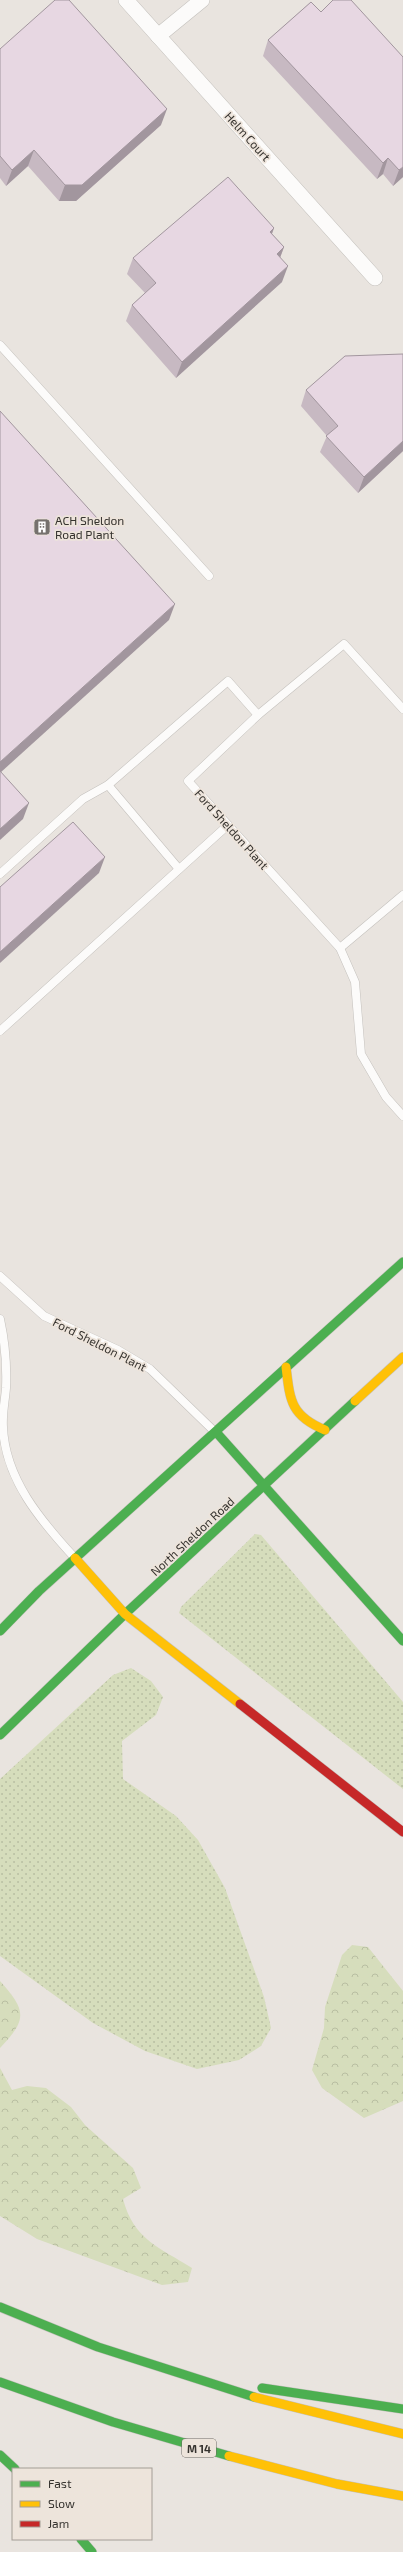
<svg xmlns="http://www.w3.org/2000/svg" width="403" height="2552" viewBox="0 0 403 2552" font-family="'Exo 2',sans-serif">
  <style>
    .grass { fill: url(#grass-dots) }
    .forest { fill: url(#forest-crowns) }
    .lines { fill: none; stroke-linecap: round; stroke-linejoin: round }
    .lane-casing { stroke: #c4c1bd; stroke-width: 9 }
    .street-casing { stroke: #c4c1bd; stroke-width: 16 }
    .fast-casing { stroke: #c4c1bd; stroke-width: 10 }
    .slow-casing { stroke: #c4c1bd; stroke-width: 10 }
    .jam-casing { stroke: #c4c1bd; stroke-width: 10 }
    .lane { stroke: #fcfbfa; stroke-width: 8 }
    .street { stroke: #fcfbfa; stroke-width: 15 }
    .fast { stroke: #4caf50; stroke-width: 9 }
    .slow { stroke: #ffc107; stroke-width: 9 }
    .jam { stroke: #c62828; stroke-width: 9 }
    .wall { fill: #c7b9c2 }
    .shaded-wall { fill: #a2969e }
    .building { fill: #e7d7e2; stroke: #a2969e }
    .labels { text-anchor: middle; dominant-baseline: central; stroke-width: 3.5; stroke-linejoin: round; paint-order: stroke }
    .shield { fill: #ede4db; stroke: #6d6863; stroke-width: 1 }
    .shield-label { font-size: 11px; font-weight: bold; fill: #36332f }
    .street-label { font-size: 12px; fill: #36332f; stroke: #ede4db }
    .poi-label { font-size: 12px; fill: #36332f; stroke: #ede4db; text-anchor: start }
  </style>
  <defs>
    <pattern id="grass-dots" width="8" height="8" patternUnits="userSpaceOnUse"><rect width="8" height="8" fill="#d6ddbc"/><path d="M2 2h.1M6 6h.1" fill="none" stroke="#b8bea2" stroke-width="1.8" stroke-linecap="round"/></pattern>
    <pattern id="forest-crowns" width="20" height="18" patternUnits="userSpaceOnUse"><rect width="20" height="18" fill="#d6ddbc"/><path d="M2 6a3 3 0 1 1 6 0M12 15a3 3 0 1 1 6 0" fill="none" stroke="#b8bea2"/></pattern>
  </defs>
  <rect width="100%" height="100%" fill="#e9e4df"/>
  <g class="grass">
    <polygon points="255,1534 261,1535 403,1702 403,1789 179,1613 181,1607"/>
    <polygon points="131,1668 151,1681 163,1697 156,1715 122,1741 123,1779 176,1816 198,1840 225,1888 264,1997 271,2028 261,2046 239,2060 197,2069 145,2051 93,2023 0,1956 0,1779 113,1675"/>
  </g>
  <g class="forest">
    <polygon points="352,1945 368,1947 403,1991 403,2101 364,2118 322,2088 312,2070 324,2028 325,2007 342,1955"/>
    <path d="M0 1981C26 2010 28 2019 0 2048Z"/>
    <path d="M0 2068 12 2090 27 2086 46 2088 71 2107 85 2125 133 2168 141 2188 123 2199C134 2240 159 2247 192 2268L188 2282 162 2285 37 2239 0 2216Z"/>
  </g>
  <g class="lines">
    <g class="lane-casing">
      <g id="lane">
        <polyline points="0,345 209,576"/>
        <polyline points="258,715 344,644 403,709"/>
        <polyline points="179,869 108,785 228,681 258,715 188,781 340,948 355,982 361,1054 386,1097 403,1116"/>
        <polyline points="0,874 83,799 108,785"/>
        <polyline points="340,948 403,895"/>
        <polyline points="0,1031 228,825"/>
        <polyline points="0,1276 44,1316 118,1350 150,1369 215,1432"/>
        <path d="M0 1319C5 1342 7 1364 6 1388 5 1401 2 1414 3 1427 5 1479 41 1521 74 1557"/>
      </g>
    </g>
    <g class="street-casing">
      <g id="street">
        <polyline points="126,0 375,278"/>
        <polyline points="158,36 202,0"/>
      </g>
    </g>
    <g class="fast-casing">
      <g id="fast">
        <polyline points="216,1432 403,1641"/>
        <polyline points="0,1631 39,1591 403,1262"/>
        <polyline points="0,1735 125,1614 355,1401"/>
        <polyline points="0,2307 98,2347 254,2397"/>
        <polyline points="0,2382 113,2422 229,2456"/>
        <polyline points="262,2388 403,2409"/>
        <polyline points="0,2455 15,2469"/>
        <polyline points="81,2539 92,2552"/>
      </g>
    </g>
    <g class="slow-casing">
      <g id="slow">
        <path d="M286 1367C290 1401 291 1416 325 1430"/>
        <polyline points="355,1401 403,1357"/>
        <polyline points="75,1558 125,1614 240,1704"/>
        <polyline points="254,2397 403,2434"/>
        <polyline points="229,2456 337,2484 403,2496"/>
      </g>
    </g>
    <g class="jam-casing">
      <polyline id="jam" points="240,1704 403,1832"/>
    </g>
    <use href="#lane" class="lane"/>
    <use href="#street" class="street"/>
    <use href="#fast" class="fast"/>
    <use href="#slow" class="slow"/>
    <use href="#jam" class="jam"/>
  </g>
  <g class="wall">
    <polygon points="311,2 403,177 393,186 383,174 377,179 263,56 268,40"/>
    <polygon points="0,49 161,125 76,201 59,201 28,166 6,186 0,178"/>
    <polygon points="274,228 272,234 284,247 280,258 282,282 176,378 126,321 132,305 145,293 127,274 133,258"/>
    <polygon points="306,390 403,451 358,493 320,452 327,436 301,406"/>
  </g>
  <g class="shaded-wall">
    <polygon points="167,109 161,125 76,201 59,201 65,185"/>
    <polygon points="34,150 28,166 6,186 12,170"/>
    <polygon points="388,158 383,174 377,179 383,163"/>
    <polygon points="403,167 403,177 393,186 399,170"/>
    <polygon points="274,228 268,244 270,232"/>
    <polygon points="284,247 278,263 277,254"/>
    <polygon points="288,266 282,282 176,378 182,362"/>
    <polygon points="403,441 403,451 358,493 364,477"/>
    <polygon points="175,604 169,620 0,773 0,762"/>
    <polygon points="29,803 23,819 0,840 0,829"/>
    <polygon points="105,857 99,873 0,963 0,952"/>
  </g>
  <g class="building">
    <polygon points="55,0 69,0 167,109 82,185 65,185 34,150 12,170 0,156 0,49"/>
    <polygon points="333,0 351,0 403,57 403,167 399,170 388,158 383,163 268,40 311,2 321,12"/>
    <polygon points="228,177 274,228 270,232 284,247 277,254 288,266 182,362 132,305 156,283 133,258"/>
    <polygon points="403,354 403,441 364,477 326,436 338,426 306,390 345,356"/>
    <polygon points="0,411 175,604 0,762"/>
    <polygon points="0,771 29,803 0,829"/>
    <polygon points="73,822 105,857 0,952 0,887"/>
  </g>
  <defs>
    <g id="building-square" transform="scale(0.9)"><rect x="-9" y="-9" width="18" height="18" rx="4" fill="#75716d" stroke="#ede4db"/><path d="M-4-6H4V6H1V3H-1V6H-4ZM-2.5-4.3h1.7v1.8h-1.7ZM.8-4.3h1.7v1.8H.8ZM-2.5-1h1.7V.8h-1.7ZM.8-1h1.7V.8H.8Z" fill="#fff"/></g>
  </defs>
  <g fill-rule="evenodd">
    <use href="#building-square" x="42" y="527"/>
  </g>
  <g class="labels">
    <rect class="shield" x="182" y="2439" width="34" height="18" rx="3"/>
    <g class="shield-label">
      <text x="199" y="2448">M 14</text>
    </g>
    <g class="street-label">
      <text transform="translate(248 136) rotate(48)">Helm Court</text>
      <text transform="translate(232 829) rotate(48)">Ford Sheldon Plant</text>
      <text transform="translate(100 1344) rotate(27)">Ford Sheldon Plant</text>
      <text transform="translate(192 1536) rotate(-43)">North Sheldon Road</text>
    </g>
    <g class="poi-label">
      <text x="55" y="520">ACH Sheldon<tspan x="55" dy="14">Road Plant</tspan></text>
    </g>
  </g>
  <rect x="12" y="2468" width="140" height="72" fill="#ede4db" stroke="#a49d96"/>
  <rect x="20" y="2481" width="20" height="6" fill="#4caf50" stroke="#a49d96"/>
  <text x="48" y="2488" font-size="12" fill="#36332f">Fast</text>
  <rect x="20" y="2501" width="20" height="6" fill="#ffc107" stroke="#a49d96"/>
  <text x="48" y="2508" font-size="12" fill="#36332f">Slow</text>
  <rect x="20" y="2521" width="20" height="6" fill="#c62828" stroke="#a49d96"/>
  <text x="48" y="2528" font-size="12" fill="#36332f">Jam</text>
</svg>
